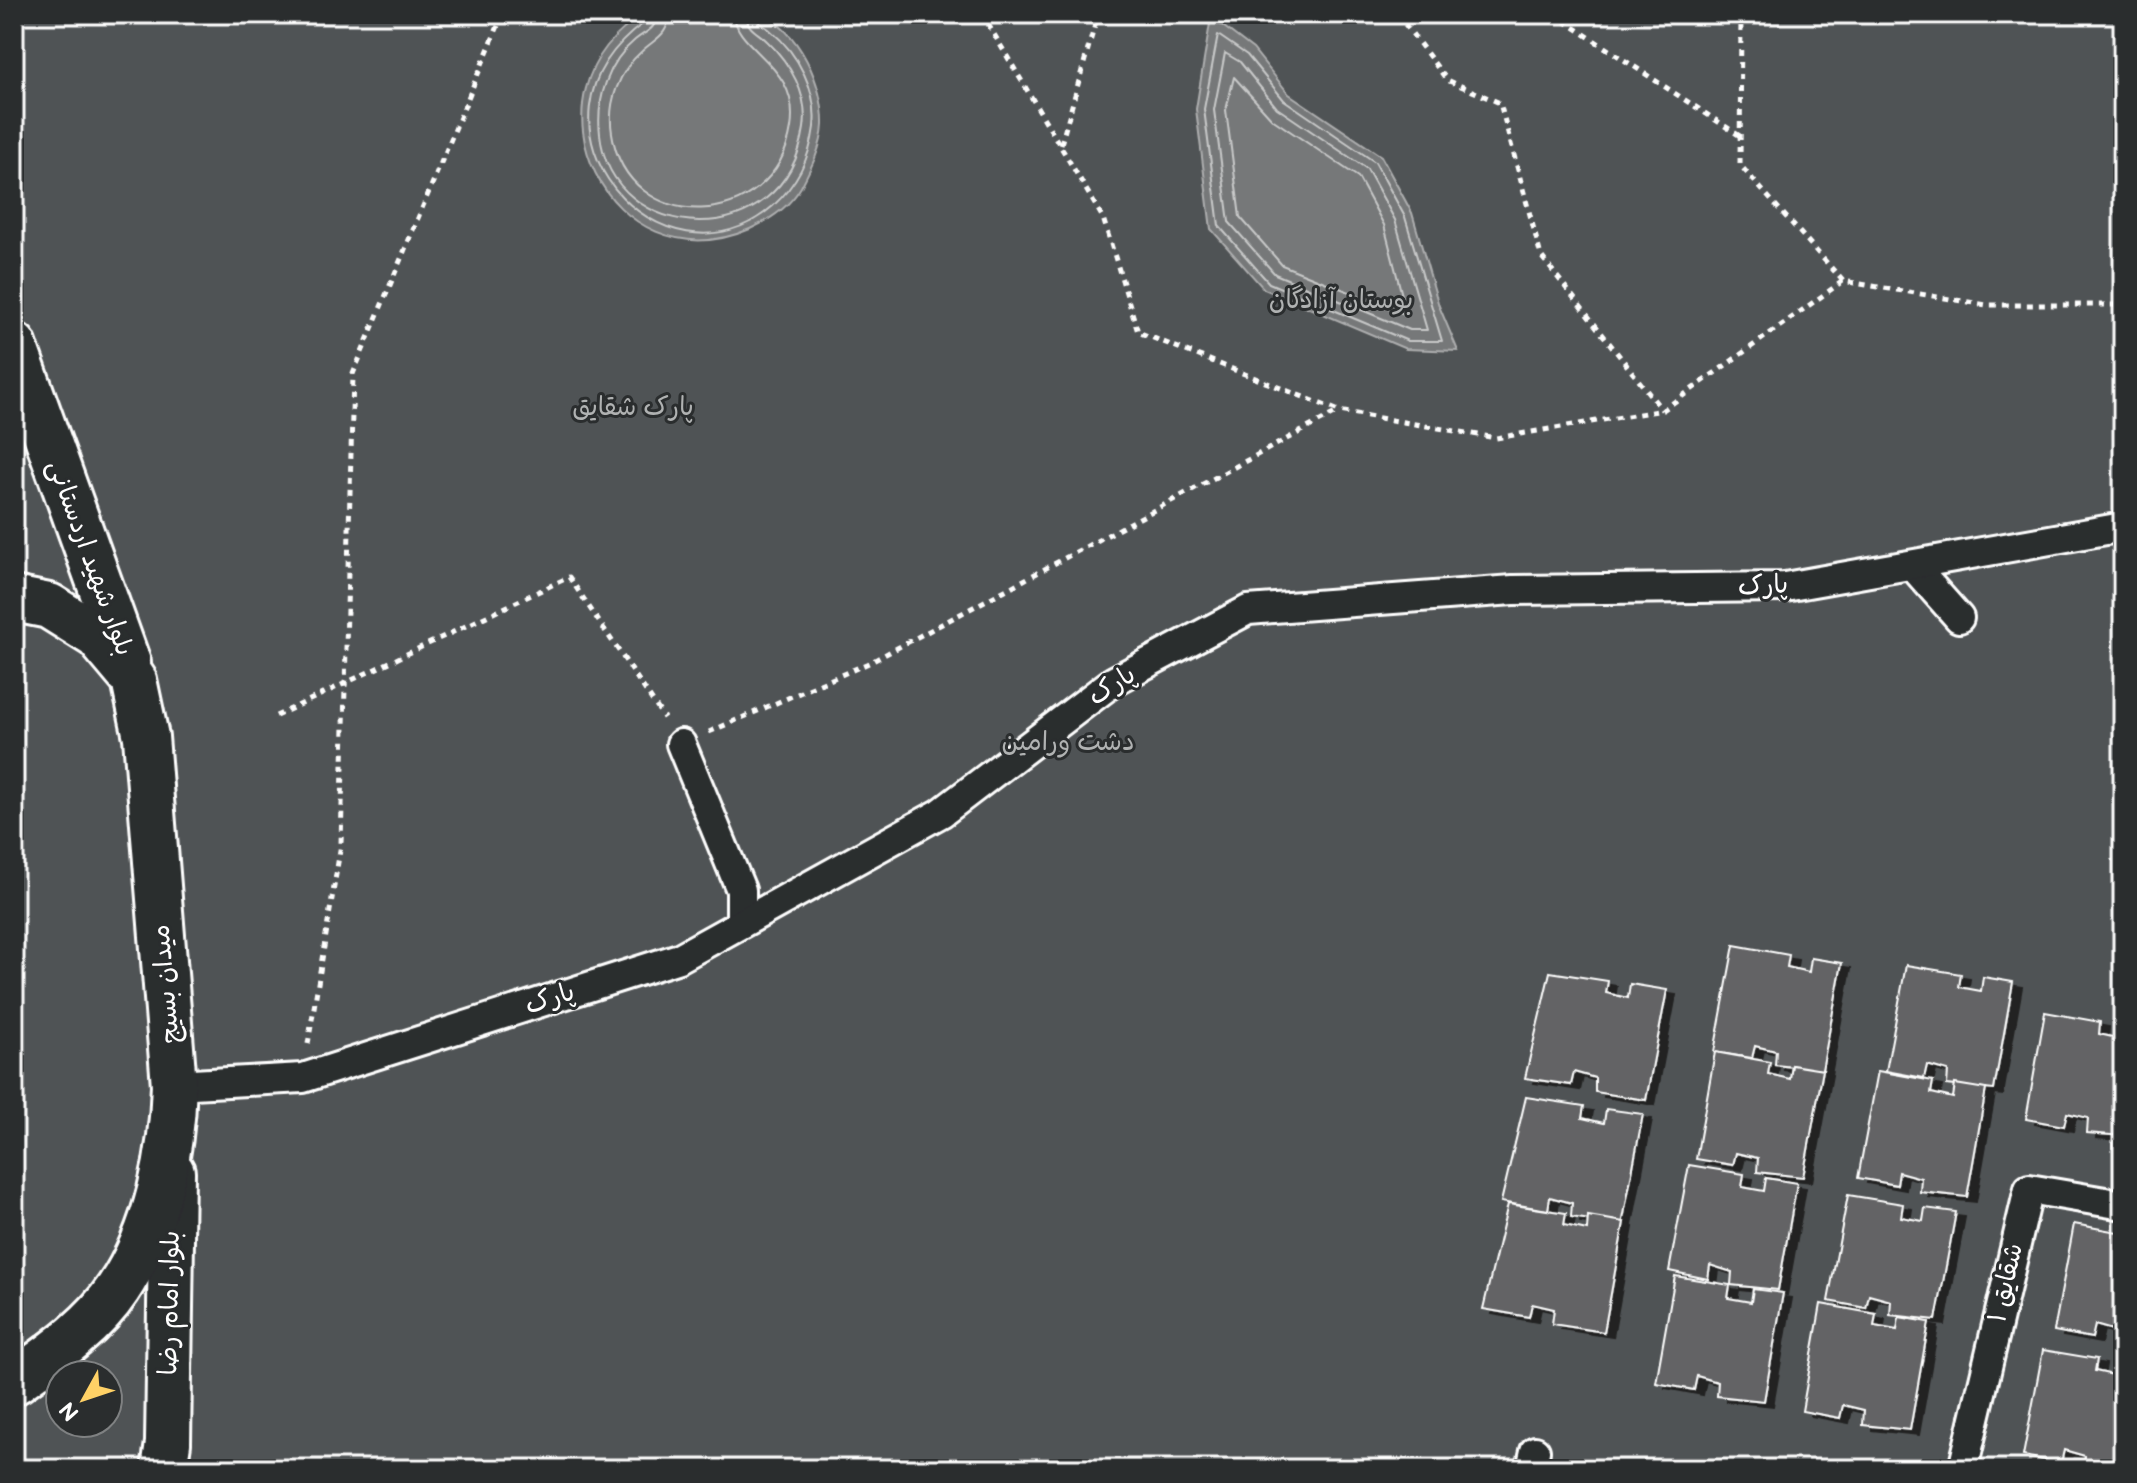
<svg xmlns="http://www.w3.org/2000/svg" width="2137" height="1483" viewBox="0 0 2137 1483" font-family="'Balsamiq Sans','Playpen Sans Arabic',sans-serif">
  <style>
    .green { fill: #505354; stroke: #a8a9aa; stroke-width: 2; fill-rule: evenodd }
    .water { fill: #767879; stroke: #adaeaf; stroke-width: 2 }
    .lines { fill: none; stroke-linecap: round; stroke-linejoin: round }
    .shore { stroke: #c8c9c9; stroke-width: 2 }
    .building { fill: #636465; stroke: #fff; stroke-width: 2; filter: url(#shadow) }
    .minor-casing { stroke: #fff; stroke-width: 34 }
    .primary-casing { stroke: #fff; stroke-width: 50 }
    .trunk-casing { stroke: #fff; stroke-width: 50 }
    .path { stroke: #fff; stroke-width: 5; stroke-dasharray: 6 6; stroke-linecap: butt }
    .minor { stroke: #2a2d2e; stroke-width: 28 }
    .primary { stroke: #2a2d2e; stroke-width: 44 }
    .trunk { stroke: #2a2d2e; stroke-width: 44 }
    .labels { text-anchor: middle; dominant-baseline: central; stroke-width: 6; stroke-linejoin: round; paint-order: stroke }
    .park-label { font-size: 26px; fill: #b0b2b2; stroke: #2a2d2e }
    .street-label { font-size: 26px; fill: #fff; stroke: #2a2d2e }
  </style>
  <defs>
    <filter id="shadow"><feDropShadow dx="9" dy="5" stdDeviation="0" flood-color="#0009"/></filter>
  </defs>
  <rect width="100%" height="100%" fill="#373a3b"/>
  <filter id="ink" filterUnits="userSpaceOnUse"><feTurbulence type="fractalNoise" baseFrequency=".0125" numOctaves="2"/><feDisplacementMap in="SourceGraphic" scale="16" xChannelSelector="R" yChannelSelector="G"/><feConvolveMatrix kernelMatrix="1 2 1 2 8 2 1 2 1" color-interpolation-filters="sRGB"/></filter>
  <g filter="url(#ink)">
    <path class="green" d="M14 14H2123V1469H14ZM60 1375H108V1423H60Z"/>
    <g class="water">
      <path d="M645 14C668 14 742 9 760 15 799 28 824 86 823 125 822 147 811 168 801 187 790 206 770 220 750 229 611 289 512 92 645 14Z"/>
      <polygon points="1211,17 1253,49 1289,94 1381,156 1412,213 1439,306 1458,351 1406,349 1264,289 1211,229 1196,109"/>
    </g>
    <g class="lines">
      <g class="shore">
        <path d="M647 14 645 22C503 125 664 302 773 206 796 185 810 159 814 127 818 92 798 53 771 31 764 24 757 25 756 14"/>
        <path d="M657 14C656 30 646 31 635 40 608 62 596 100 600 134 611 246 785 256 804 128 809 95 790 63 767 41 757 31 747 30 746 14"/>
        <path d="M669 14C668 36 656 38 642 51 619 71 607 103 612 133 627 237 775 232 791 128 801 64 735 51 734 14"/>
        <polygon points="1218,35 1247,55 1284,100 1375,162 1405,217 1442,341 1408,341 1269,283 1219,226 1204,109"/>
        <polygon points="1225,53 1240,62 1277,108 1367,169 1395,220 1427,330 1410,330 1275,274 1229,222 1214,110"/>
        <polygon points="1234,77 1272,119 1358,177 1384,225 1407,315 1282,265 1240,217 1226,110"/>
      </g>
    </g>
    <g class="building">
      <polygon points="1734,945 1789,955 1787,967 1809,972 1811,958 1842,963 1822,1070 1775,1065 1776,1051 1755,1046 1752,1058 1714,1052"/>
      <polygon points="1906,965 1961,974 1959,987 1981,991 1983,977 2013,982 1994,1090 1947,1085 1948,1071 1927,1065 1924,1078 1886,1071"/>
      <polygon points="1550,972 1608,981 1606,993 1628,998 1630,984 1667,990 1646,1100 1595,1092 1595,1078 1574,1072 1571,1085 1525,1078"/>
      <polygon points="2045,1012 2100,1022 2099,1034 2121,1039 2123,1025 2123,1136 2087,1133 2088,1118 2067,1113 2064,1126 2026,1119"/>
      <polygon points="1715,1052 1770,1062 1768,1074 1790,1079 1792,1065 1823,1070 1803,1177 1757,1172 1758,1158 1736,1153 1733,1165 1696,1159"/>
      <polygon points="1878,1071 1933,1081 1931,1093 1953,1098 1955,1084 1986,1089 1967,1197 1920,1192 1921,1178 1899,1172 1897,1185 1858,1178"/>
      <polygon points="1526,1097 1584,1106 1582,1118 1604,1123 1606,1109 1643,1114 1622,1225 1571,1217 1572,1203 1550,1197 1548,1210 1501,1202"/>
      <polygon points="1689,1165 1744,1174 1742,1187 1764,1191 1766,1178 1797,1183 1778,1290 1731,1285 1732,1272 1710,1265 1708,1279 1669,1271"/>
      <polygon points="1848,1195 1903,1204 1901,1217 1923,1221 1925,1208 1956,1212 1936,1320 1890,1315 1891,1301 1869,1295 1866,1308 1828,1301"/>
      <polygon points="1508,1204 1566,1213 1564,1225 1587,1230 1588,1216 1624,1222 1604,1332 1552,1324 1554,1309 1532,1304 1529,1317 1483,1309"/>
      <polygon points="2074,1224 2123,1233 2123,1345 2116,1344 2116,1331 2095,1325 2092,1338 2054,1331"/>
      <polygon points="1675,1276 1730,1285 1728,1298 1751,1302 1753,1289 1783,1293 1764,1401 1717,1396 1718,1382 1697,1376 1694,1390 1656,1383"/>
      <polygon points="1821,1304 1876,1314 1874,1326 1897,1330 1899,1317 1929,1322 1910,1430 1863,1425 1864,1410 1843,1405 1840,1418 1802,1411"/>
      <polygon points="2043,1350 2097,1359 2095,1371 2118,1376 2120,1363 2123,1363 2123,1469 2084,1469 2085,1456 2064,1450 2061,1463 2023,1456"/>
    </g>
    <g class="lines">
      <g class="minor-casing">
        <g id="minor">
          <polyline points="1912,565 1959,618"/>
          <polyline points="681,744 741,890 741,923"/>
          <polyline points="174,1085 303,1078 679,958 941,813 1114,681 1248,610 1513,590 1785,587 2123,527"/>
          <polyline points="1531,1469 1535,1451"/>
          <polyline points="1963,1469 2029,1189 2123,1205"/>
        </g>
      </g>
      <g class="primary-casing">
        <polyline id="primary" points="164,1469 168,1443 172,1172"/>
      </g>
      <g class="trunk-casing">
        <g id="trunk">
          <polyline points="14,345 128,663"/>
          <path d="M14 599 49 606 97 636 134 680 146 737 174 1085C172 1153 157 1231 118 1289 93 1327 50 1356 14 1382"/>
        </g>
      </g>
      <g class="path">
        <polyline points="982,14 1103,218 1138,332 1339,411 1496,438 1663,410 1843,281"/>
        <polyline points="1403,14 1401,19 1447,80 1500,103 1541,256 1662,410"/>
        <polyline points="1554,14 1740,136"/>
        <polyline points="1741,14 1740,165 1843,281 1986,305 2123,305"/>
        <polyline points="1061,144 1098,14"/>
        <polyline points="276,716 569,577 664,718"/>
        <polyline points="709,732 871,662 1339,411"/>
        <polyline points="308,1044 341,844 353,374 503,14"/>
      </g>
      <use href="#minor" class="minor"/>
      <use href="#primary" class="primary"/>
      <use href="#trunk" class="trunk"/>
    </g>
  </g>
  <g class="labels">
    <g class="park-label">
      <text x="1341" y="300">بوستان آزادگان</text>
      <text x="633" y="407">پارک شقایق</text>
      <text x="1068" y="742">دشت ورامین</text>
    </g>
    <g class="street-label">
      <text transform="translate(90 558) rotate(70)">بلوار شهید اردستانی</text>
      <text transform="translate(1763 586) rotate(-3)">پارک</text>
      <text transform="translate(1112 686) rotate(-33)">پارک</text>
      <text transform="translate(166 984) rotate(-95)">میدان بسیج</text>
      <text transform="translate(550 999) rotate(-18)">پارک</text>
      <text transform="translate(2006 1283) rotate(-77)">شقایق ۱</text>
      <text transform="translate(170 1303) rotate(-89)">بلوار امام رضا</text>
    </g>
  </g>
  <rect width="2137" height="1483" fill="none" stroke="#2a2d2e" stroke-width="48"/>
  <rect x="24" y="24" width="2089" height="1435" fill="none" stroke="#fff" stroke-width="3" filter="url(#ink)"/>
  <g transform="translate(84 1399) rotate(230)"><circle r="38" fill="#2a2d2e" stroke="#7f8182" stroke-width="2"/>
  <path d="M0-6L14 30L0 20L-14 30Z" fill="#ffd166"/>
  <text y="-12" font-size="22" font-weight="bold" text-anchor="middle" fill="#ffffff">N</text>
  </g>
</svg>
